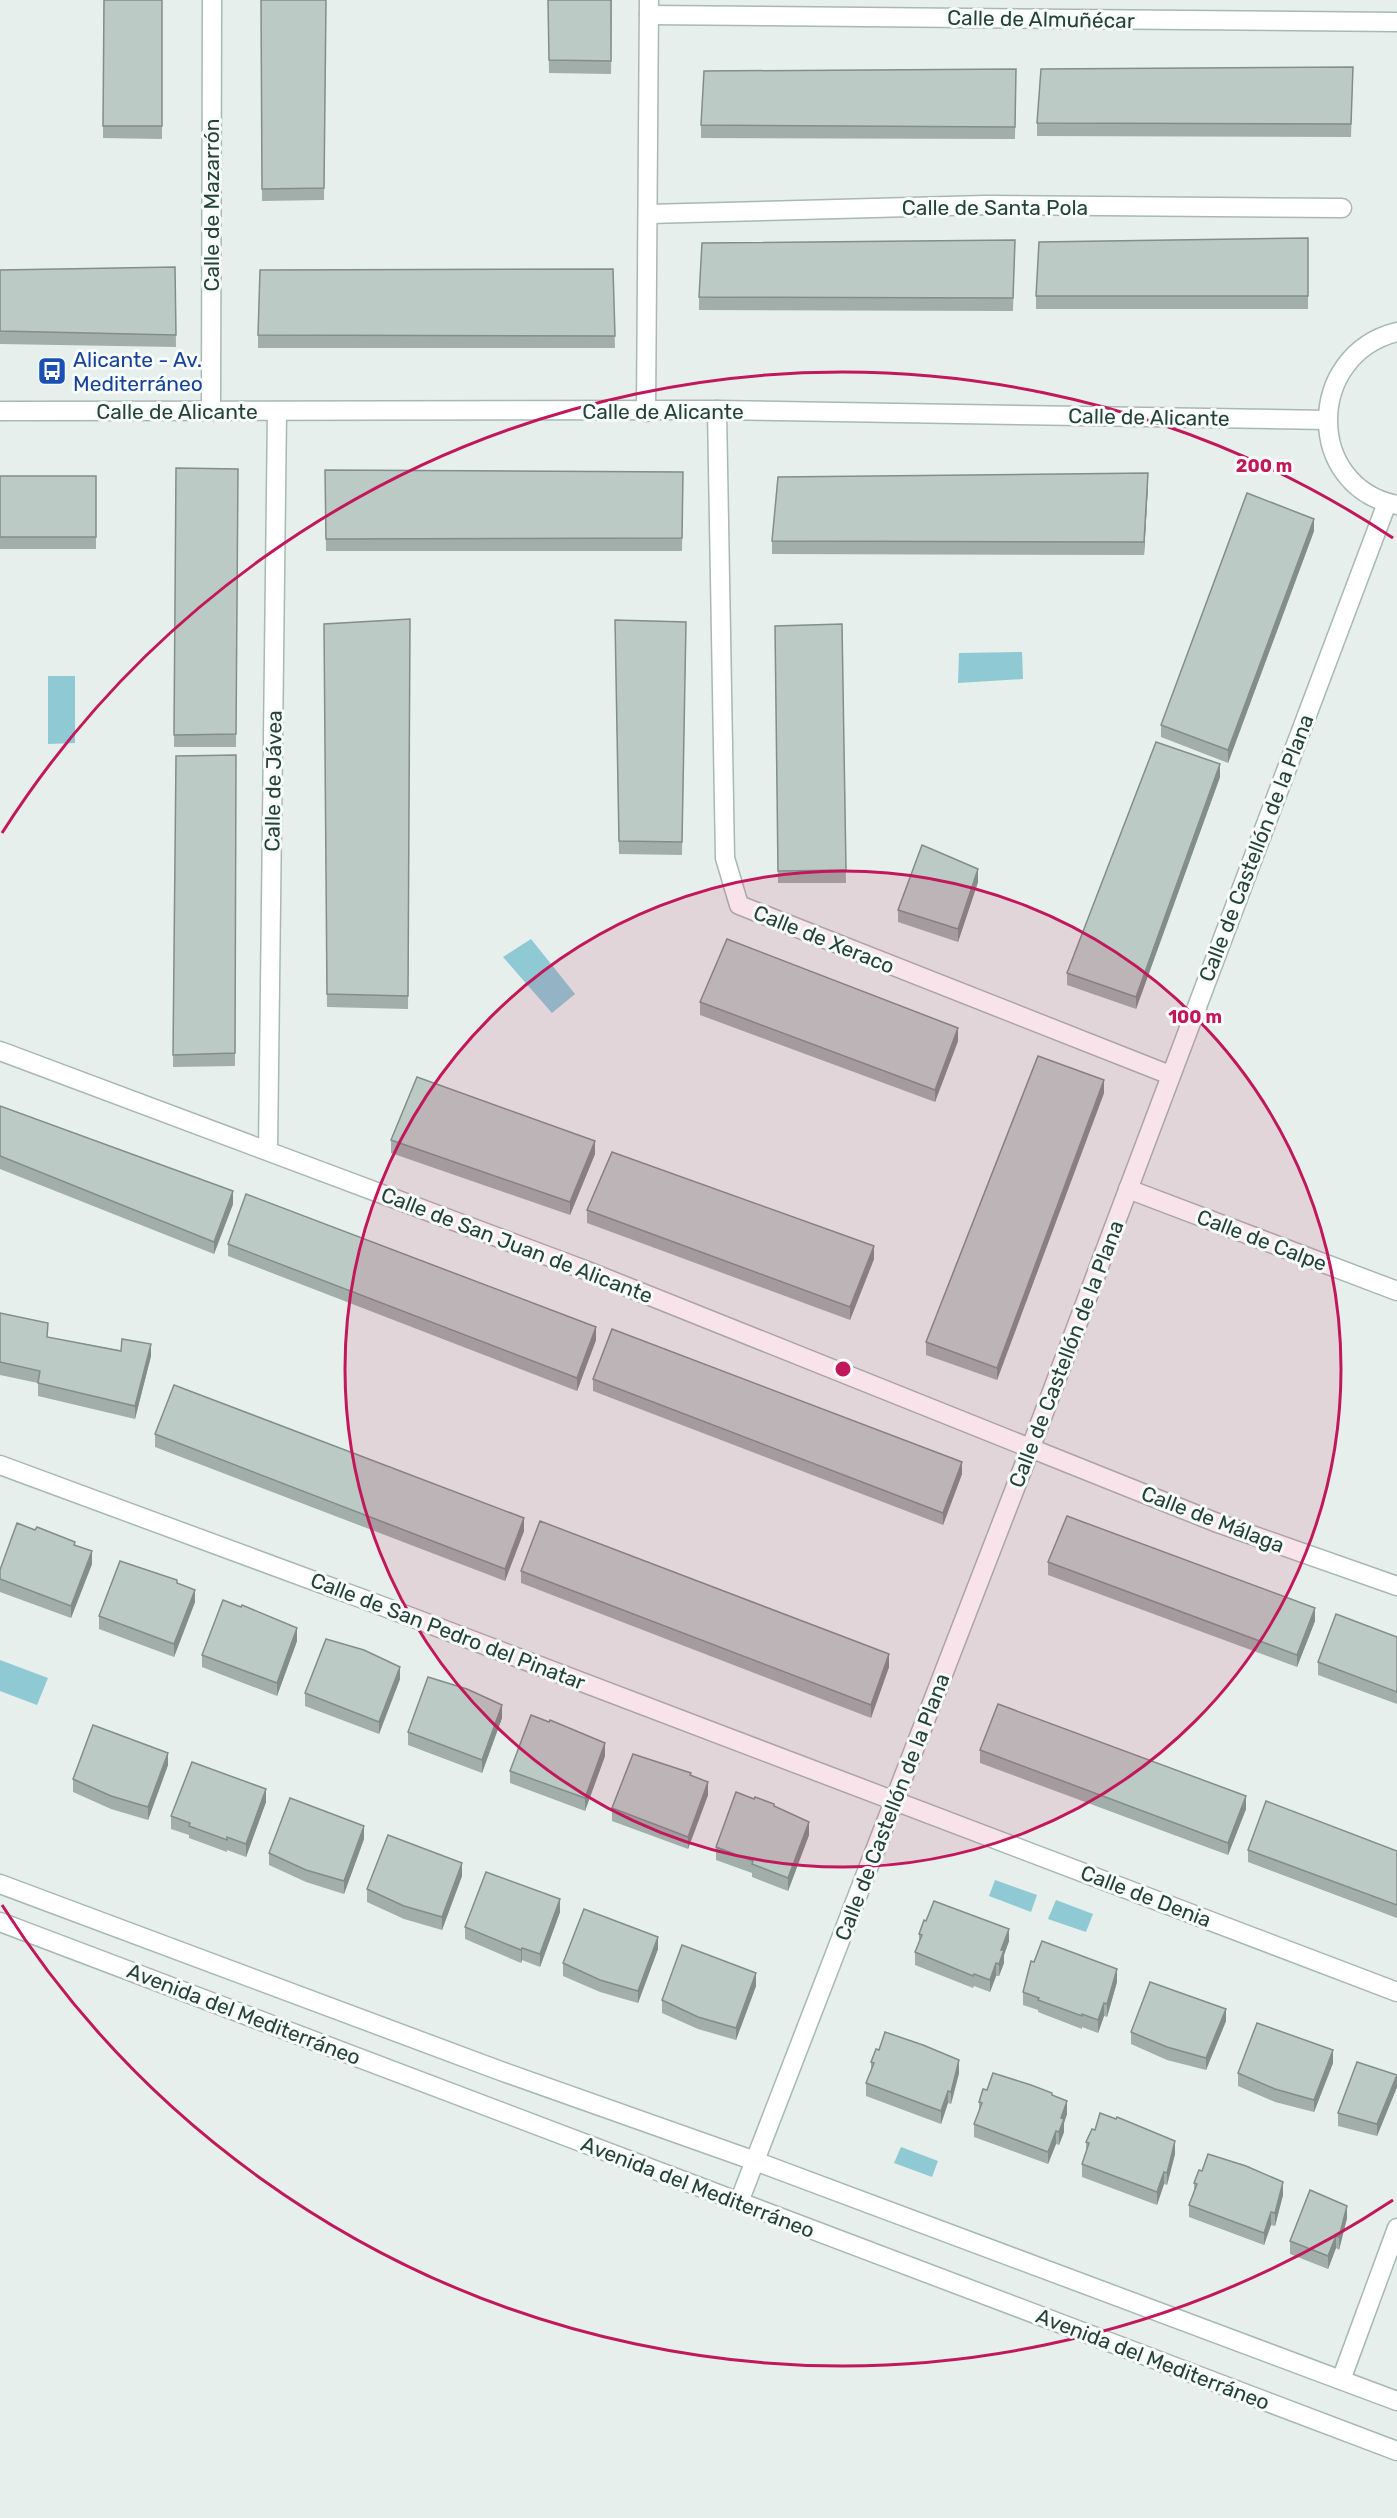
<svg xmlns="http://www.w3.org/2000/svg" width="1397" height="2518" viewBox="0 0 1397 2518" font-family="Rubik,sans-serif">
  <style>
    .water { fill: #8ec9d4 }
    .lines { fill: none; stroke-linecap: round; stroke-linejoin: round }
    .minor-casing { stroke: #a8b8b2; stroke-width: 21 }
    .minor { stroke: #fff; stroke-width: 18 }
    .wall { fill: #a1aea9 }
    .shaded-wall { fill: #838d89 }
    .building { fill: #bbcac4; stroke: #838d89; stroke-width: 1.5 }
    .ring { fill: none; stroke: #c2185b; stroke-width: 3 }
    .labels { text-anchor: middle; dominant-baseline: central; stroke-width: 6; stroke-linejoin: round; paint-order: stroke }
    .street-label { font-size: 21px; fill: #24423a; stroke: #f7fbf9 }
    .transit-label { font-size: 21px; fill: #164399; stroke: #f7fbf9; text-anchor: start }
    .centre { fill: #c2185b; stroke: #f7fbf9; stroke-width: 3 }
    .ring-label { font-size: 18px; text-anchor: middle; font-weight: bold; fill: #c2185b; stroke: #f7fbf9; stroke-width: 6; stroke-linejoin: round; paint-order: stroke }
  </style>
  <rect width="100%" height="100%" fill="#e6efeb"/>
  <g class="water">
    <polygon points="1022,652 1023,679 958,683 959,653"/>
    <polygon points="48,676 75,676 75,743 48,744"/>
    <polygon points="531,939 575,994 552,1013 503,957"/>
    <polygon points="0,1660 48,1678 37,1705 0,1691"/>
    <polygon points="995,1880 1037,1895 1031,1912 989,1896"/>
    <polygon points="1056,1900 1093,1914 1086,1932 1048,1919"/>
    <polygon points="901,2147 938,2161 932,2177 894,2163"/>
  </g>
  <g class="lines">
    <g class="minor-casing">
      <g id="minor">
        <polyline points="649,15 1397,22"/>
        <polyline points="648,214 985,205 1342,208"/>
        <path d="M1397 332C1305 355 1305 487 1397 505"/>
        <polyline points="211,410 212,0"/>
        <polyline points="717,410 725,858 739,905 1170,1075"/>
        <polyline points="0,411 717,410 1327,420"/>
        <polyline points="646,412 649,0"/>
        <polyline points="0,1051 585,1270 1215,1522 1397,1586"/>
        <polyline points="268,1151 277,411"/>
        <polyline points="1128,1189 1397,1291"/>
        <polyline points="0,1465 374,1603 1397,1992"/>
        <polyline points="0,1884 498,2070 755,2161 1397,2401"/>
        <polyline points="0,1922 1397,2451"/>
        <polyline points="739,2202 1031,1447 1387,503"/>
        <polyline points="1341,2380 1397,2228"/>
      </g>
    </g>
    <use href="#minor" class="minor"/>
  </g>
  <g class="wall">
    <polygon points="104,0 162,0 162,139 103,138"/>
    <polygon points="261,0 326,0 324,200 262,201"/>
    <polygon points="548,0 612,0 611,74 549,73"/>
    <polygon points="1353,67 1351,137 1037,136 1037,123"/>
    <polygon points="1016,69 1015,139 701,138 701,125"/>
    <polygon points="1308,238 1308,309 1036,309 1036,296"/>
    <polygon points="1015,240 1013,311 699,310 699,297"/>
    <polygon points="175,267 176,347 0,344 0,270"/>
    <polygon points="613,269 615,348 258,348 258,335"/>
    <polygon points="176,468 238,469 236,747 174,747"/>
    <polygon points="325,470 683,472 682,551 326,551"/>
    <rect x="0" y="476" width="96" height="73"/>
    <polygon points="1148,485 1144,555 772,554 772,541"/>
    <polygon points="1314,531 1228,763 1161,737 1161,725"/>
    <polygon points="410,619 408,1009 327,1007 324,624"/>
    <polygon points="615,620 686,622 682,855 619,854"/>
    <polygon points="842,624 846,883 778,883 775,626"/>
    <polygon points="236,755 235,1066 173,1067 176,756"/>
    <polygon points="1220,777 1136,1009 1067,985 1067,973"/>
    <polygon points="978,882 958,942 898,922 898,910"/>
    <polygon points="700,1002 958,1041 935,1102 700,1015"/>
    <polygon points="1104,1093 997,1380 926,1355 926,1342"/>
    <polygon points="0,1106 233,1204 214,1254 0,1169"/>
    <polygon points="391,1140 595,1154 570,1215 391,1153"/>
    <polygon points="587,1210 874,1259 850,1320 587,1223"/>
    <polygon points="228,1244 596,1340 577,1391 228,1256"/>
    <polygon points="0,1313 48,1337 151,1356 135,1419 38,1396 38,1383 0,1375"/>
    <polygon points="593,1379 962,1474 943,1525 593,1391"/>
    <polygon points="155,1434 524,1531 505,1581 155,1447"/>
    <polygon points="75,1545 92,1564 71,1618 0,1592 0,1570"/>
    <polygon points="1048,1562 1315,1621 1297,1667 1048,1575"/>
    <polygon points="521,1571 889,1667 871,1718 521,1583"/>
    <polygon points="177,1583 195,1602 174,1657 99,1629 99,1616"/>
    <polygon points="241,1607 297,1641 277,1696 202,1667 202,1655"/>
    <polygon points="1397,1637 1397,1704 1318,1675 1318,1662"/>
    <polygon points="400,1679 379,1734 305,1706 305,1693"/>
    <polygon points="502,1718 482,1773 408,1745 408,1732"/>
    <polygon points="980,1750 1246,1809 1228,1855 980,1763"/>
    <polygon points="605,1756 585,1811 510,1783 510,1771"/>
    <polygon points="168,1765 148,1820 111,1809 73,1792 73,1779"/>
    <polygon points="691,1776 708,1795 688,1849 612,1821 612,1808"/>
    <polygon points="266,1802 246,1857 227,1850 227,1852 189,1838 189,1835 171,1829 171,1816"/>
    <polygon points="774,1807 809,1835 788,1891 752,1877 752,1873 716,1860 716,1847"/>
    <polygon points="364,1839 344,1894 306,1882 269,1865 269,1853"/>
    <polygon points="1248,1850 1397,1851 1397,1918 1248,1862"/>
    <polygon points="462,1876 442,1930 404,1919 367,1902 367,1889"/>
    <polygon points="560,1912 540,1967 522,1960 521,1963 465,1939 465,1927"/>
    <polygon points="919,1934 1009,1941 1004,1955 1004,1963 999,1976 996,1976 990,1992 974,1986 973,1988 915,1965 915,1952 919,1942"/>
    <polygon points="658,1949 638,2003 600,1992 563,1976 563,1963"/>
    <polygon points="1034,1962 1117,1982 1107,2017 1104,2016 1098,2033 1082,2027 1082,2029 1038,2012 1038,2010 1023,2005 1023,1992"/>
    <polygon points="756,1986 736,2040 698,2029 662,2013 662,2000"/>
    <polygon points="1226,2021 1206,2070 1167,2060 1131,2044 1131,2032"/>
    <polygon points="871,2062 959,2073 951,2104 948,2103 941,2124 866,2096 866,2083 871,2070"/>
    <polygon points="1333,2063 1314,2112 1275,2102 1238,2086 1238,2073"/>
    <polygon points="1397,2087 1377,2136 1338,2126 1338,2113"/>
    <polygon points="987,2090 1052,2095 1067,2114 1064,2123 1064,2132 1059,2145 1056,2144 1048,2164 974,2137 974,2124 979,2111 979,2102"/>
    <polygon points="1086,2142 1175,2154 1167,2185 1164,2184 1157,2205 1082,2177 1082,2164 1086,2152"/>
    <polygon points="1194,2183 1283,2195 1275,2226 1271,2225 1264,2245 1189,2217 1189,2205 1194,2192"/>
    <polygon points="1347,2218 1339,2250 1336,2248 1328,2269 1290,2254 1290,2241"/>
  </g>
  <g class="shaded-wall">
    <polygon points="1148,473 1148,485 1144,555 1144,542"/>
    <polygon points="1314,519 1314,531 1228,763 1228,750"/>
    <polygon points="1220,764 1220,777 1136,1009 1136,997"/>
    <polygon points="978,869 978,882 958,942 958,929"/>
    <polygon points="958,1028 958,1041 935,1102 935,1090"/>
    <polygon points="1104,1080 1104,1093 997,1380 997,1368"/>
    <polygon points="595,1141 595,1154 570,1215 570,1202"/>
    <polygon points="233,1191 233,1204 214,1254 214,1242"/>
    <polygon points="874,1246 874,1259 850,1320 850,1307"/>
    <polygon points="596,1327 596,1340 577,1391 577,1378"/>
    <polygon points="151,1344 151,1356 135,1419 135,1406"/>
    <polygon points="962,1462 962,1474 943,1525 943,1513"/>
    <polygon points="524,1518 524,1531 505,1581 505,1569"/>
    <polygon points="92,1551 92,1564 71,1618 71,1606"/>
    <polygon points="195,1590 195,1602 174,1657 174,1644"/>
    <polygon points="1315,1608 1315,1621 1297,1667 1297,1655"/>
    <polygon points="297,1628 297,1641 277,1696 277,1683"/>
    <polygon points="889,1654 889,1667 871,1718 871,1705"/>
    <polygon points="400,1667 400,1679 379,1734 379,1722"/>
    <polygon points="502,1705 502,1718 482,1773 482,1760"/>
    <polygon points="605,1743 605,1756 585,1811 585,1798"/>
    <polygon points="168,1753 168,1765 148,1820 148,1807"/>
    <polygon points="708,1782 708,1795 688,1849 688,1837"/>
    <polygon points="266,1789 266,1802 246,1857 246,1844"/>
    <polygon points="1246,1796 1246,1809 1228,1855 1228,1843"/>
    <polygon points="809,1822 809,1835 788,1891 788,1878"/>
    <polygon points="364,1826 364,1839 344,1894 344,1881"/>
    <polygon points="462,1863 462,1876 442,1930 442,1917"/>
    <polygon points="560,1899 560,1912 540,1967 540,1954"/>
    <polygon points="1009,1929 1009,1941 1004,1955 1004,1963 999,1976 999,1964 1001,1950"/>
    <polygon points="658,1937 658,1949 638,2003 638,1991"/>
    <polygon points="522,1948 522,1960 521,1963 521,1950"/>
    <polygon points="996,1963 996,1976 990,1992 990,1980"/>
    <polygon points="1117,1969 1117,1982 1107,2017 1107,2004"/>
    <polygon points="756,1973 756,1986 736,2040 736,2028"/>
    <polygon points="1104,2003 1104,2016 1098,2033 1098,2020"/>
    <polygon points="1226,2009 1226,2021 1206,2070 1206,2058"/>
    <polygon points="1333,2050 1333,2063 1314,2112 1314,2100"/>
    <polygon points="959,2060 959,2073 951,2104 951,2092"/>
    <polygon points="1397,2075 1397,2087 1377,2136 1377,2124"/>
    <polygon points="948,2091 948,2103 941,2124 941,2111"/>
    <polygon points="1067,2101 1067,2114 1064,2123 1064,2132 1059,2145 1059,2132 1061,2118"/>
    <polygon points="1056,2131 1056,2144 1048,2164 1048,2152"/>
    <polygon points="1175,2141 1175,2154 1167,2185 1167,2173"/>
    <polygon points="1164,2172 1164,2184 1157,2205 1157,2192"/>
    <polygon points="1283,2182 1283,2195 1275,2226 1275,2213"/>
    <polygon points="1347,2206 1347,2218 1339,2250 1339,2237"/>
    <polygon points="1271,2212 1271,2225 1264,2245 1264,2233"/>
    <polygon points="1336,2236 1336,2248 1328,2269 1328,2256"/>
  </g>
  <g class="building">
    <polygon points="104,0 162,0 162,126 103,126"/>
    <polygon points="261,0 326,0 324,188 262,189"/>
    <polygon points="548,0 611,0 611,61 549,60"/>
    <polygon points="1353,67 1351,124 1037,123 1041,69"/>
    <polygon points="1016,69 1015,127 701,125 704,71"/>
    <polygon points="1308,238 1308,296 1036,296 1039,242"/>
    <polygon points="1015,240 1013,298 699,297 702,243"/>
    <polygon points="175,267 176,335 0,331 0,270"/>
    <polygon points="613,269 615,336 258,335 260,270"/>
    <polygon points="176,468 238,469 236,734 174,735"/>
    <polygon points="325,470 683,472 682,538 326,539"/>
    <polygon points="1148,473 1144,542 772,541 778,477"/>
    <rect x="0" y="476" width="96" height="61"/>
    <polygon points="1247,493 1314,519 1228,750 1161,725"/>
    <polygon points="410,619 408,996 327,994 324,624"/>
    <polygon points="615,620 686,622 682,842 619,841"/>
    <polygon points="842,624 846,870 778,871 775,626"/>
    <polygon points="1156,742 1220,764 1136,997 1067,973"/>
    <polygon points="236,755 235,1053 173,1055 176,756"/>
    <polygon points="922,845 978,869 958,929 898,910"/>
    <polygon points="727,939 958,1028 935,1090 700,1002"/>
    <polygon points="1038,1056 1104,1080 997,1368 926,1342"/>
    <polygon points="417,1077 595,1141 570,1202 391,1140"/>
    <polygon points="0,1106 233,1191 214,1242 0,1156"/>
    <polygon points="612,1152 874,1246 850,1307 587,1210"/>
    <polygon points="246,1194 596,1327 577,1378 228,1244"/>
    <polygon points="0,1313 48,1323 47,1337 121,1351 122,1339 151,1344 135,1406 38,1383 40,1371 0,1362"/>
    <polygon points="612,1329 962,1462 943,1513 593,1379"/>
    <polygon points="174,1385 524,1518 505,1569 155,1434"/>
    <polygon points="1067,1516 1315,1608 1297,1655 1048,1562"/>
    <polygon points="540,1521 889,1654 871,1705 521,1571"/>
    <polygon points="17,1523 35,1530 37,1527 75,1542 74,1545 92,1551 71,1606 0,1579 0,1570"/>
    <polygon points="120,1561 177,1580 177,1583 195,1590 174,1644 99,1616"/>
    <polygon points="223,1600 241,1607 242,1605 297,1628 277,1683 202,1655"/>
    <polygon points="1336,1614 1397,1637 1397,1692 1318,1662"/>
    <polygon points="326,1639 364,1650 400,1667 379,1722 305,1693"/>
    <polygon points="428,1677 467,1689 502,1705 482,1760 408,1732"/>
    <polygon points="998,1704 1246,1796 1228,1843 980,1750"/>
    <polygon points="531,1715 549,1722 550,1720 605,1743 585,1798 510,1771"/>
    <polygon points="93,1725 168,1753 148,1807 111,1796 73,1779"/>
    <polygon points="633,1754 691,1773 690,1775 708,1782 688,1837 612,1808"/>
    <polygon points="192,1762 266,1789 246,1844 227,1837 227,1840 189,1826 190,1823 171,1816"/>
    <polygon points="736,1792 754,1799 755,1797 774,1804 774,1806 809,1822 788,1878 752,1864 753,1861 716,1847"/>
    <polygon points="290,1798 364,1826 344,1881 306,1870 269,1853"/>
    <polygon points="1266,1801 1397,1851 1397,1905 1248,1850"/>
    <polygon points="388,1835 462,1863 442,1917 404,1906 367,1889"/>
    <polygon points="486,1872 560,1899 540,1954 522,1948 521,1950 465,1927"/>
    <polygon points="934,1901 1009,1929 1001,1950 1004,1950 999,1964 996,1963 990,1980 974,1974 973,1976 915,1952 922,1935 919,1934 924,1920 926,1921"/>
    <polygon points="584,1909 658,1937 638,1991 600,1980 563,1963"/>
    <polygon points="1042,1941 1117,1969 1107,2004 1104,2003 1098,2020 1082,2014 1082,2016 1038,2000 1039,1998 1023,1992 1031,1961 1034,1962"/>
    <polygon points="682,1945 756,1973 736,2028 698,2017 662,2000"/>
    <polygon points="1150,1982 1226,2009 1206,2058 1167,2047 1131,2032"/>
    <polygon points="1257,2023 1333,2050 1314,2100 1275,2089 1238,2073"/>
    <polygon points="885,2032 923,2045 959,2060 951,2092 948,2091 941,2111 866,2083 874,2063 871,2062 876,2049 879,2050"/>
    <polygon points="1357,2062 1397,2075 1377,2124 1338,2113"/>
    <polygon points="993,2073 1031,2085 1052,2093 1052,2095 1067,2101 1061,2118 1064,2119 1059,2132 1056,2131 1048,2152 974,2124 982,2103 979,2102 983,2089 987,2090"/>
    <polygon points="1100,2113 1116,2119 1117,2117 1175,2141 1167,2173 1164,2172 1157,2192 1082,2164 1089,2143 1086,2142 1092,2129 1095,2130"/>
    <polygon points="1208,2154 1246,2166 1283,2182 1275,2213 1271,2212 1264,2233 1189,2205 1197,2184 1194,2183 1199,2170 1202,2171"/>
    <polygon points="1310,2190 1347,2206 1339,2237 1336,2236 1328,2256 1290,2241"/>
  </g>
  <circle cx="843" cy="1369" r="498" fill="#c2185b" fill-opacity=".12"/>
  <g class="ring">
    <circle cx="843" cy="1369" r="498"/>
    <path d="M1393 2200A997 997 0 0 1 2 1905M2 833A997 997 0 0 1 1393 538"/>
  </g>
  <defs>
    <g id="bus-square" transform="scale(1.5)"><rect x="-9" y="-9" width="18" height="18" rx="4" fill="#1a4fb4" stroke="#f7fbf9"/><path d="M-5-6H5V4H4V6H2V4H-2V6H-4V4H-5ZM-3.5-4V0h7V-4ZM-3.5 1.2v1.5H-2V1.2ZM2 1.2v1.5H3.5V1.2Z" fill="#fff"/></g>
  </defs>
  <g fill-rule="evenodd">
    <use href="#bus-square" x="52" y="371"/>
  </g>
  <g class="labels">
    <g class="street-label">
      <text transform="translate(1041 19) rotate(1)">Calle de Almuñécar</text>
      <text transform="translate(211 205) rotate(-90)">Calle de Mazarrón</text>
      <text x="995" y="207">Calle de Santa Pola</text>
      <text x="177" y="411">Calle de Alicante</text>
      <text x="663" y="411">Calle de Alicante</text>
      <text transform="translate(1149 417) rotate(1)">Calle de Alicante</text>
      <text transform="translate(273 781) rotate(-89)">Calle de Jávea</text>
      <text transform="translate(1256 848) rotate(-69)">Calle de Castellón de la Plana</text>
      <text transform="translate(824 939) rotate(22)">Calle de Xeraco</text>
      <text transform="translate(1262 1240) rotate(21)">Calle de Calpe</text>
      <text transform="translate(517 1245) rotate(21)">Calle de San Juan de Alicante</text>
      <text transform="translate(1066 1354) rotate(-69)">Calle de Castellón de la Plana</text>
      <text transform="translate(1213 1519) rotate(21)">Calle de Málaga</text>
      <text transform="translate(448 1631) rotate(21)">Calle de San Pedro del Pinatar</text>
      <text transform="translate(892 1807) rotate(-69)">Calle de Castellón de la Plana</text>
      <text transform="translate(1146 1896) rotate(21)">Calle de Denia</text>
      <text transform="translate(244 2014) rotate(21)">Avenida del Mediterráneo</text>
      <text transform="translate(698 2187) rotate(21)">Avenida del Mediterráneo</text>
      <text transform="translate(1153 2359) rotate(21)">Avenida del Mediterráneo</text>
    </g>
    <g class="transit-label">
      <text x="73" y="359">Alicante - Av.<tspan x="73" dy="24">Mediterráneo</tspan></text>
    </g>
  </g>
  <circle cx="843" cy="1369" r="9" class="centre"/>
  <g class="ring-label">
    <text x="1264" y="472">200 m</text>
    <text x="1195" y="1023">100 m</text>
  </g>
</svg>
